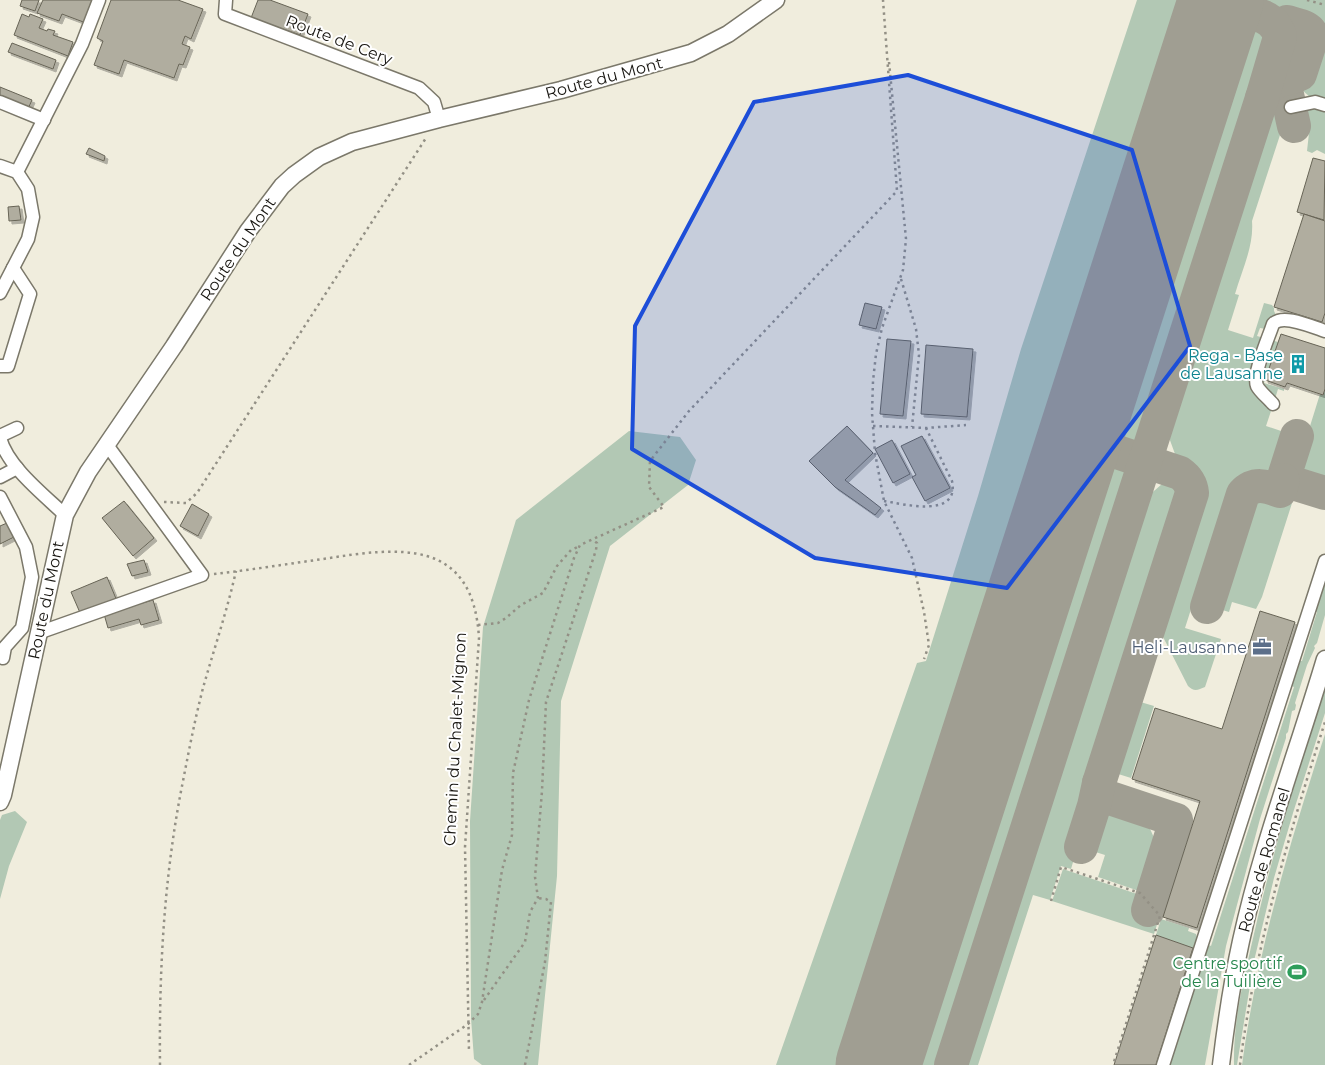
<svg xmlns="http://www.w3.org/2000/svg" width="1325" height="1065" viewBox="0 0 1325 1065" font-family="Montserrat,sans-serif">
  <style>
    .green { fill: #b2c8b4 }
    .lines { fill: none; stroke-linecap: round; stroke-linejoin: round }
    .taxiway { stroke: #a09e92; stroke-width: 34 }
    .runway { stroke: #a09e92; stroke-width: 85 }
    .building { fill: #b0ad9f; stroke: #676456; filter: url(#shadow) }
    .minor-casing { stroke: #7b786a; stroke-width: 15 }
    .major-casing { stroke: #7b786a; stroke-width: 19 }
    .path { stroke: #939085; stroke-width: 2.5; stroke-dasharray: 2.5 4; stroke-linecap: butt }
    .minor { stroke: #fff; stroke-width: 12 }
    .major { stroke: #fff; stroke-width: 16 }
    .marked { fill: #1d4ed8; fill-opacity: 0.2; stroke: #1d4ed8; stroke-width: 4; stroke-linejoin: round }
    .labels { text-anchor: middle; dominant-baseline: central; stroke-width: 4; stroke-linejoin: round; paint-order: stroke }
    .street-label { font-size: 16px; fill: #171510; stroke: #fff }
    .culture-label { font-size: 16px; fill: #0d838f; stroke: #fff; text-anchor: end }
    .service-label { font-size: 16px; fill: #4e5e75; stroke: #fff; text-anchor: end }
    .leisure-label { font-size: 16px; fill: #27864d; stroke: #fff; text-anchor: end }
  </style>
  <defs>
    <filter id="shadow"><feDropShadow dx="3" dy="3" stdDeviation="0" flood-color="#0004"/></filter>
  </defs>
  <rect width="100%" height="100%" fill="#f0eddd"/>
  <g class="green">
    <polygon points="1137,0 1197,0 854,1065 776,1065 917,663 926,661 978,496 1021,349"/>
    <polygon points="1243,0 1325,0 1325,100 1311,98 1302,90 1323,26"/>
    <path d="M1250 24C1265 26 1272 36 1270 51L1148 431C1135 456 1103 445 1108 417L1231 38 1238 28Z"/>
    <path d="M1274 98 1273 100 1276 101 1280 135 1252 221C1254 246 1242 270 1235 294L1239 295 1228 330 1253 338 1264 303 1272 305 1274 308V311L1276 315 1270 321 1266 329 1260 328 1257 336 1264 338 1251 375 1272 408 1266 426 1293 435 1276 485C1257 483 1249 477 1238 497L1203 605 1193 603 1185 628 1221 639 1205 687C1198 690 1194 692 1188 686L1160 631 1203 497C1204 476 1193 462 1175 454L1167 432 1166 423 1266 110 1271 100Z"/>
    <polygon points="1312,106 1325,110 1325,154 1317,150 1312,153 1307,151 1309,133 1302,111"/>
    <polygon points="1271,340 1278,342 1264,383 1284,389 1284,391 1278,389 1275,399 1262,381 1262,370"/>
    <path d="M1325 389V487C1313 484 1295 483 1291 469L1300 437 1306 439 1320 394 1323 395Z"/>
    <polygon points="629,431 680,437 696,460 688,485 610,546 561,701 557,876 538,1065 482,1065 474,1059 471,1018 470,821 483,627 516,520"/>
    <path d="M1109 461C1124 464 1132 473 1129 488L945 1060 942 1065H909L905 1054 906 1048 1090 475 1098 465Z"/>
    <polygon points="1167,481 1175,484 1181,492 1082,801 1090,804 1071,869 1061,866 1050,900 1033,895 978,1065 959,1065 1139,504 1162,484"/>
    <polygon points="1257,491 1269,493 1293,500 1262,597 1256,609 1232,602 1229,612 1219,609 1214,604 1214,597 1246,502 1252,494"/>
    <polygon points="1325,574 1325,615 1317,643 1314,646 1315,648 1307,665 1295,703 1296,705 1295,710 1292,711 1288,732 1286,734 1286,738 1260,819 1226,946 1205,1065 1167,1065 1206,944 1211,946 1294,687 1290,685 1297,660 1302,661 1317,612 1313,610"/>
    <path d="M1325 686V713L1293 813 1274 878 1254 961 1237 1065H1234C1233 1020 1244 978 1254 934 1273 850 1299 768 1325 686Z"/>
    <polygon points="1137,701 1154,706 1131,778 1115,773 1114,770 1134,703"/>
    <path d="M1325 734V1065H1242C1257 952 1290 842 1325 734Z"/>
    <polygon points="1099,807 1147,822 1155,840 1139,891 1098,877 1105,855 1086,849"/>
    <polygon points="15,811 27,822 9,866 0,899 0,820 2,815"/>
    <polygon points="1063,869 1137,894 1134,906 1160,915 1154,934 1052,901"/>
    <polygon points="1161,919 1189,928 1188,931 1196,934 1198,941 1166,1038 1166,1034 1193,948 1156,935"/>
  </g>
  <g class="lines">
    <g class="taxiway">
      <polyline points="1278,70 1286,90 1294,126"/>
      <path d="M1262 98C1271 77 1282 82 1300 74L1312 37C1311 26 1296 25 1287 22"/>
      <polyline points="1297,436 1283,480 1325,493"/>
      <path d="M1068 476C1077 456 1085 449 1108 449"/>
      <path d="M1207 607 1243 494C1254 482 1266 486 1280 491L1283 480"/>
      <polyline points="1099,783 1100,790 1107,797 1176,820 1148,910"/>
      <path d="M1081 847 1094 806 1099 783 1192 493C1191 483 1187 478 1180 473L1108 449C1092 437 1088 424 1090 405"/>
      <polyline points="889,1032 887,1050 893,1065"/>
      <path d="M951 1065 1262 98 1280 37C1274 10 1240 9 1221 23 1215 27 1212 32 1208 38"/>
    </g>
    <polyline class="runway" points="878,1065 1221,0"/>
  </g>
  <g class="building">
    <polygon points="22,0 39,0 35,11 20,6"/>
    <polygon points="43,0 92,0 90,7 92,8 86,23 62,14 59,21 37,13"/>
    <polygon points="111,0 178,0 203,9 191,39 185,36 182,44 190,47 183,65 179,64 174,78 124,60 119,74 94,65 103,41 97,38"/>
    <polygon points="258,0 270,0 308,14 300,35 251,18"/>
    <polygon points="22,14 29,17 30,14 43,19 39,28 47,31 48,29 55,31 53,35 73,42 68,56 14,35"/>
    <polygon points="12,43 56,60 53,69 8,52"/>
    <polygon points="0,87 32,100 27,111 0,100"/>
    <polygon points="89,148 105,156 104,161 86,154"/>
    <polygon points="1313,158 1325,161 1324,220 1297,212"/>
    <polygon points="19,206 21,220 9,221 8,207"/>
    <polygon points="1304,214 1325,221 1325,313 1322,322 1274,307"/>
    <polygon points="865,303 882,307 876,329 859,325"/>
    <polygon points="1281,334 1325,348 1325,389 1323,395 1287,383 1285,387 1265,380"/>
    <polygon points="887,339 911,341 903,416 880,414"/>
    <polygon points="926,345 973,349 967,417 921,414"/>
    <polygon points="847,426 873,453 845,480 881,508 875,515 835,487 809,461"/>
    <polygon points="922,436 950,488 925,501 912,477 916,475 901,446"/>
    <polygon points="892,440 910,474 893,483 875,449"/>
    <polygon points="124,501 154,538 133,556 102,518"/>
    <polygon points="192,504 209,514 198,536 180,526"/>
    <polygon points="7,523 14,537 0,544 0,526"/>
    <polygon points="144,560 148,572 132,576 127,564"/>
    <polygon points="107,577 117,601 81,615 71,592"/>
    <polygon points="153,600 159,620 141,625 139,619 108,628 104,614"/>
    <polygon points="1260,611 1295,622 1197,928 1163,917 1200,801 1132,779 1155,708 1222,729"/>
    <polygon points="1156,935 1193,948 1156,1065 1114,1065"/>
  </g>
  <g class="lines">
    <g class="minor-casing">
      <g id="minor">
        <polyline points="226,0 225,14 419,88 434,102 439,119"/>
        <polyline points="0,102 44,120"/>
        <polyline points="1291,107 1315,102 1325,105"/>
        <polyline points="0,166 17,172 28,189 33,217 28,239 0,293"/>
        <polyline points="17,172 82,44 99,0"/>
        <polyline points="0,366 8,366 30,294 13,268"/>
        <path d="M1273 404C1268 398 1260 392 1257 386 1252 374 1269 337 1273 324 1283 313 1312 327 1325 331"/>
        <polyline points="0,436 17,428"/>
        <path d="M0 438C8 467 43 494 65 515"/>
        <polyline points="0,477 17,468"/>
        <polyline points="0,497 26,547 32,577 22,628 5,647 3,658"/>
        <polyline points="38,633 202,575 107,445"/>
        <polyline points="1163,1065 1325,561"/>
      </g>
    </g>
    <g class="major-casing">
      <g id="major">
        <polyline points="0,802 3,795 65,515 88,472 174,346 248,231 282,186 294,175 319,157 352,142 439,119 561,90 691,53 728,34 776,0"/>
        <path d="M1221 1065C1226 1023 1232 982 1241 941 1262 845 1297 753 1325 659"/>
      </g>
    </g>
    <g class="path">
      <polyline points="1307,0 1325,5"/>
      <polyline points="889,62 906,239 903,270 882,328 876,354 873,381 872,413 875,453 884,501 912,558 924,612 929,645 924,659"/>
      <polyline points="901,279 916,329 919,355 912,427"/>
      <polyline points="873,426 926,428 966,425"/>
      <path d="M884 501C903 504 960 519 952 481L926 428"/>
      <polyline points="164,502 186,503 197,493 426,138"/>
      <path d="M214 574C250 570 287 564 323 559 399 547 473 537 479 638L465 847 469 1052"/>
      <polyline points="478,625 498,623 506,618 521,605 543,593 557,566 571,550 580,546"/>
      <polyline points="1051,901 1061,867 1140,893 1160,916 1113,1065"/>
      <polyline points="484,1000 525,942 530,912 538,898 535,877 542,791 546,702 596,550 597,543 593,540"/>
      <path d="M160 1065C159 970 164 875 183 781 189 750 195 719 203 688 214 649 227 611 236 571"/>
      <polyline points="409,1065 468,1024 478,1014 482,1002 502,870 512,835 513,773 529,700 574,558 580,545 664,507 649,487 650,461 689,411 897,191 883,0"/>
      <polyline points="525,1065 545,962 551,902 546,899 538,898"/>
      <path d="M1240 1065C1255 947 1289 835 1325 722"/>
    </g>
    <use href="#minor" class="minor"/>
    <use href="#major" class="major"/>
  </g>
  <path class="marked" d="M908 75 1132 150 1190 346 1007 588 815 558 632 449 635 326 754 102Z"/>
  <defs>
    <g id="building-bare" transform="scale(1.5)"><path d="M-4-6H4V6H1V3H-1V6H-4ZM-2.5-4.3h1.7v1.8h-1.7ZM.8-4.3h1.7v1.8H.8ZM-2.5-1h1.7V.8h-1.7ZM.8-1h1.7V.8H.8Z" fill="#0f9aa8" stroke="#fff" stroke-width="2.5" paint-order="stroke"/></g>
    <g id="office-bare" transform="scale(1.5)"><path d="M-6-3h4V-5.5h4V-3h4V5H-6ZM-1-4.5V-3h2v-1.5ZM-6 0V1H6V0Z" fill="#5c6f8a" stroke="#fff" stroke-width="2.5" paint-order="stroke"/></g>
    <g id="stadium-bare" transform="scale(1.5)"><path d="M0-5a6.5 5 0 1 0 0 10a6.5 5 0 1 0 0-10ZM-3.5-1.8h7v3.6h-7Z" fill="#2e9e5b" stroke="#fff" stroke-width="2.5" paint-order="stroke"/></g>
  </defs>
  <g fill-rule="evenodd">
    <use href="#building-bare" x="1298" y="364"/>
    <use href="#office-bare" x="1262" y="647"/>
    <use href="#stadium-bare" x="1297" y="972"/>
  </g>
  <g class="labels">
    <g class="street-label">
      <text transform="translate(339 40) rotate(21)">Route de Cery</text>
      <text transform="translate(604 78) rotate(-15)">Route du Mont</text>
      <text transform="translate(238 249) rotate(-56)">Route du Mont</text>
      <text transform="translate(46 600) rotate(-78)">Route du Mont</text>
      <text transform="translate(455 739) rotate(-87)">Chemin du Chalet-Mignon</text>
      <text transform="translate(1264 860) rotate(-74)">Route de Romanel</text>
    </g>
    <g class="culture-label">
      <text x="1283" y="355">Rega - Base<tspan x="1283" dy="18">de Lausanne</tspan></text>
    </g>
    <g class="service-label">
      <text x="1247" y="647">Heli-Lausanne</text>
    </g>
    <g class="leisure-label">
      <text x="1282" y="963">Centre sportif<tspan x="1282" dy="18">de la Tuilière</tspan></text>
    </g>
  </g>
</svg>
